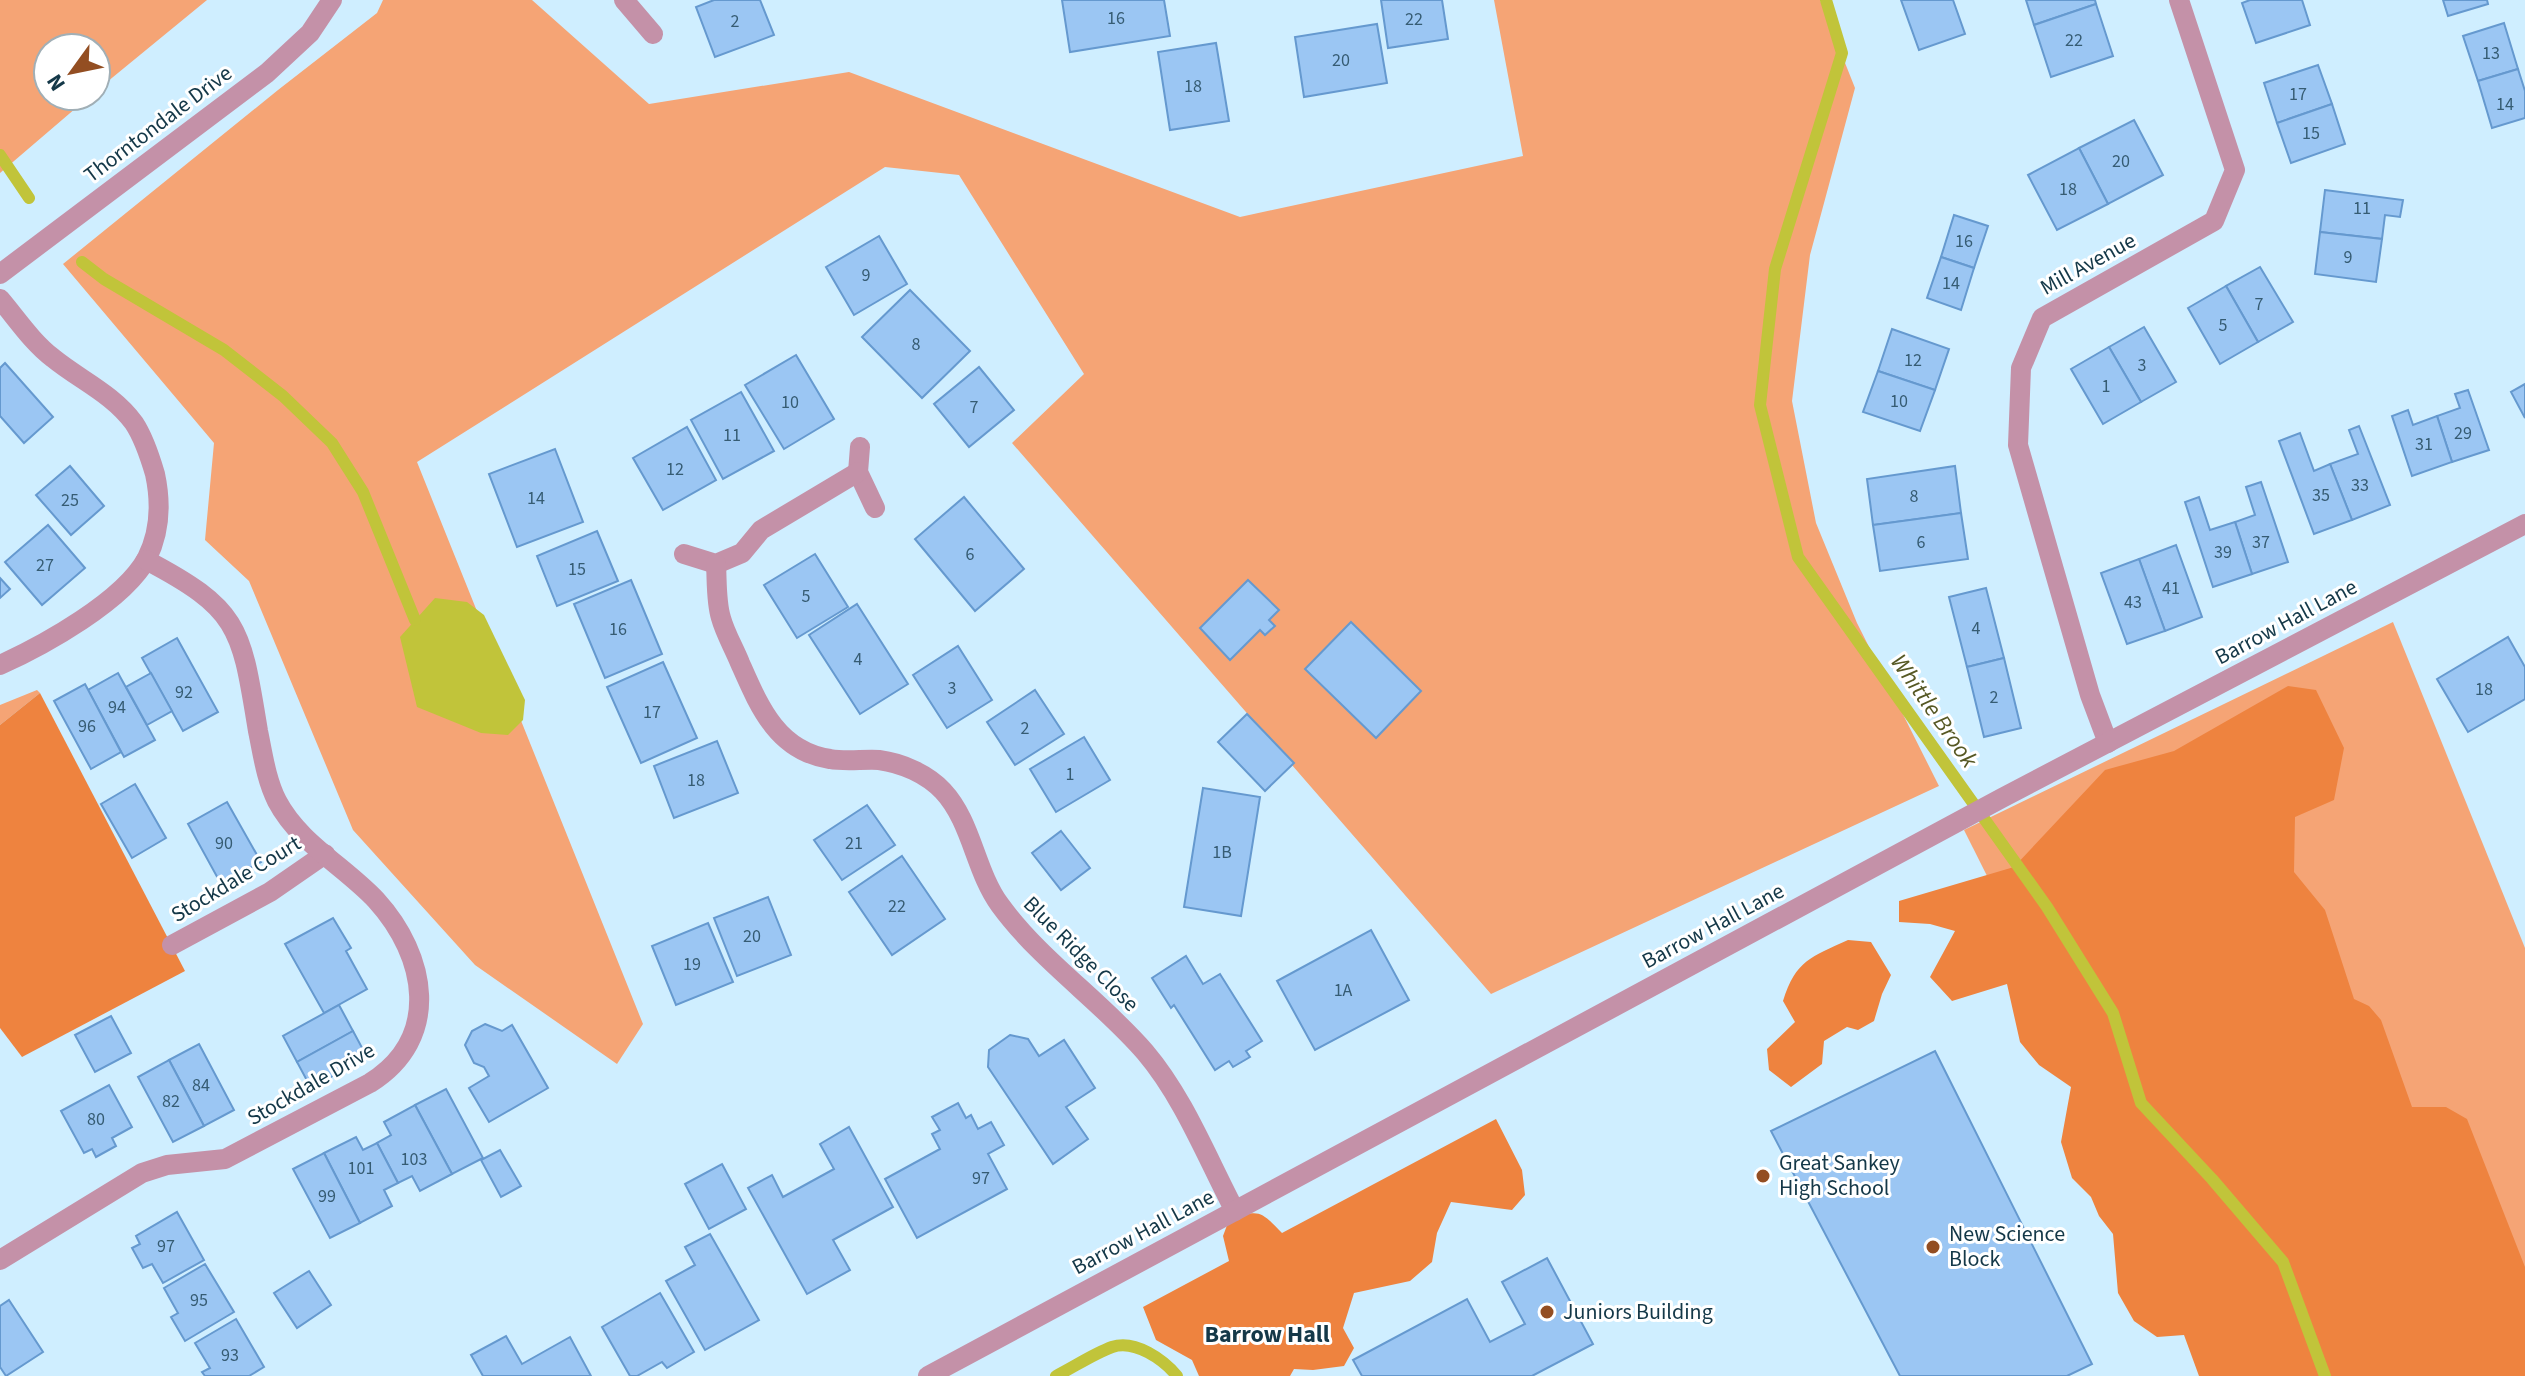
<svg xmlns="http://www.w3.org/2000/svg" width="2525" height="1376" viewBox="0 0 2525 1376" font-family="'Source Sans 3',sans-serif">
  <style>
    .green { fill: #f5a475 }
    .forest { fill: #ee833f }
    .water { fill: #c1c43a }
    .lines { fill: none; stroke-linecap: round; stroke-linejoin: round }
    .stream { stroke: #c1c43a; stroke-width: 12 }
    .building { fill: #9bc6f3; stroke: #6599cf; stroke-width: 2 }
    .minor { stroke: #c491a8; stroke-width: 20 }
    .poi-dot { fill: #934e22; stroke: #fff; stroke-width: 3 }
    .labels { text-anchor: middle; dominant-baseline: central; stroke-width: 6; stroke-linejoin: round; paint-order: stroke }
    .number-label { font-size: 18px; fill: #365c73 }
    .street-label { font-size: 22px; fill: #143848; stroke: #fff }
    .poi-label { font-size: 22px; fill: #143848; stroke: #fff; text-anchor: start }
    .water-label { font-size: 24px; font-style: italic; fill: #565824; stroke: #fff }
    .neighbourhood-label { font-size: 24px; font-weight: bold; fill: #143848; stroke: #fff }
  </style>
  <rect width="100%" height="100%" fill="#cfeeff"/>
  <g class="green">
    <polygon points="0,0 207,0 96,91 96,48 48,48 48,96 90,96 0,173"/>
    <polygon points="383,0 532,0 649,104 849,72 1240,217 1523,156 1494,0 1820,0 1855,88 1810,255 1792,401 1816,523 1857,623 1939,786 1491,994 1012,443 1084,374 959,175 885,167 417,462 643,1024 617,1064 475,965 353,830 249,581 205,540 214,443 63,264 278,90 377,13"/>
    <polygon points="2393,622 2525,948 2525,1376 2238,1376 1964,830"/>
    <polygon points="37,690 40,693 0,725 0,705"/>
  </g>
  <g class="forest">
    <polygon points="2288,686 2316,690 2344,748 2334,800 2295,817 2294,872 2325,910 2354,999 2369,1006 2381,1020 2412,1107 2446,1107 2467,1119 2525,1267 2525,1376 2199,1376 2184,1335 2157,1337 2134,1321 2118,1293 2113,1234 2099,1216 2091,1197 2072,1178 2061,1142 2071,1087 2039,1065 2020,1042 2007,984 1952,1001 1930,977 1955,931 1930,924 1899,922 1899,901 2014,867 2105,770 2174,751"/>
    <polygon points="40,693 185,971 22,1057 0,1028 0,725"/>
    <path d="M1848 940 1871 942 1891 975 1882 994 1874 1021 1858 1030 1847 1027 1824 1041 1822 1064 1791 1087 1769 1070 1767 1049 1795 1022 1783 1001C1796 960 1811 957 1848 940Z"/>
    <path d="M1496 1119 1522 1170 1525 1195 1512 1210 1451 1202 1437 1233 1432 1262 1410 1281 1354 1293 1343 1328 1354 1348 1344 1366 1313 1370 1294 1369 1290 1376H1199L1192 1360 1156 1340 1143 1307 1229 1261 1223 1236 1229 1220C1259 1209 1260 1210 1282 1233Z"/>
  </g>
  <polygon class="water" points="435,598 467,602 484,615 525,700 523,720 508,735 481,733 417,707 400,637"/>
  <g class="lines">
    <g class="stream">
      <polyline points="1826,0 1842,53 1775,269 1760,405 1798,557 2047,907 2113,1013 2141,1103 2212,1179 2283,1262 2325,1376"/>
      <polyline points="0,155 29,198"/>
      <polyline points="82,262 104,279 224,350 283,396 332,443 363,492 415,620"/>
      <path d="M1056 1376C1074 1367 1093 1354 1112 1347 1135 1339 1164 1360 1177 1376"/>
    </g>
  </g>
  <g class="building">
    <polygon points="714,0 760,0 774,35 715,57 696,7"/>
    <polygon points="1062,0 1164,0 1170,36 1070,52"/>
    <polygon points="1381,0 1442,0 1448,39 1388,48"/>
    <polygon points="1901,0 1953,0 1965,34 1919,50"/>
    <polygon points="2026,0 2095,0 2096,4 2034,25"/>
    <polygon points="2250,0 2302,0 2310,25 2256,43 2242,3"/>
    <polygon points="2443,0 2487,0 2488,4 2448,16"/>
    <polygon points="2096,4 2113,56 2051,77 2034,25"/>
    <polygon points="2504,23 2518,69 2478,81 2463,36"/>
    <polygon points="1377,24 1387,83 1304,97 1295,37"/>
    <polygon points="1216,43 1229,121 1170,130 1158,52"/>
    <polygon points="2318,65 2332,104 2277,123 2264,83"/>
    <polygon points="2518,69 2525,91 2525,118 2492,128 2478,81"/>
    <polygon points="2332,104 2345,144 2291,163 2277,123"/>
    <polygon points="2134,120 2163,175 2108,204 2079,148"/>
    <polygon points="2079,148 2108,204 2057,230 2028,175"/>
    <polygon points="2325,190 2403,200 2400,217 2385,215 2382,239 2320,232"/>
    <polygon points="1954,215 1988,226 1974,268 1941,257"/>
    <polygon points="2320,232 2382,239 2376,282 2315,274"/>
    <polygon points="879,236 907,284 854,315 826,267"/>
    <polygon points="1941,257 1974,268 1961,310 1927,298"/>
    <polygon points="2260,267 2293,322 2258,342 2226,286"/>
    <polygon points="2226,286 2258,342 2220,364 2188,308"/>
    <polygon points="910,290 970,351 922,398 862,337"/>
    <polygon points="2144,327 2176,382 2141,402 2109,347"/>
    <polygon points="1892,329 1949,349 1935,390 1878,371"/>
    <polygon points="2109,347 2141,402 2103,424 2071,369"/>
    <polygon points="796,355 834,419 784,449 745,385"/>
    <polygon points="5,363 53,417 24,443 0,416 0,368"/>
    <polygon points="979,367 1014,410 969,447 934,404"/>
    <polygon points="1878,371 1935,390 1920,431 1863,412"/>
    <polygon points="2525,384 2525,418 2511,392"/>
    <polygon points="2468,390 2489,450 2452,462 2437,416 2460,408 2455,394"/>
    <polygon points="741,392 774,451 723,479 691,420"/>
    <polygon points="2408,410 2413,425 2437,416 2452,462 2412,476 2392,416"/>
    <polygon points="2359,426 2390,505 2352,520 2330,464 2358,454 2349,430"/>
    <polygon points="687,427 716,480 663,510 633,458"/>
    <polygon points="2300,433 2314,471 2330,464 2352,520 2314,534 2279,441"/>
    <polygon points="555,449 583,522 517,547 489,474"/>
    <polygon points="70,466 104,506 71,535 36,495"/>
    <polygon points="1955,466 1961,513 1873,525 1867,479"/>
    <polygon points="2261,482 2288,562 2252,574 2235,522 2255,515 2246,487"/>
    <polygon points="964,497 1024,569 975,611 915,539"/>
    <polygon points="2199,497 2210,530 2235,522 2252,574 2213,587 2185,502"/>
    <polygon points="1961,513 1968,559 1880,571 1873,525"/>
    <polygon points="48,525 85,568 42,605 5,562"/>
    <polygon points="597,531 618,581 557,606 537,556"/>
    <polygon points="2176,545 2202,617 2165,631 2139,559"/>
    <polygon points="815,554 848,607 797,638 764,585"/>
    <polygon points="2139,559 2165,631 2127,644 2101,573"/>
    <polygon points="0,578 10,589 0,598"/>
    <polygon points="631,580 662,654 605,678 574,604"/>
    <polygon points="1248,580 1279,610 1269,620 1275,626 1265,635 1260,630 1230,660 1200,628"/>
    <polygon points="1986,588 2004,658 1967,667 1949,597"/>
    <polygon points="857,604 908,684 860,714 809,635"/>
    <polygon points="1351,622 1421,691 1376,738 1305,669"/>
    <polygon points="2508,637 2525,667 2525,699 2468,732 2437,679"/>
    <polygon points="177,638 218,712 183,731 142,658"/>
    <polygon points="958,646 992,700 947,728 913,675"/>
    <polygon points="2004,658 2021,728 1984,737 1967,667"/>
    <polygon points="663,662 697,738 641,763 607,687"/>
    <polygon points="118,673 155,740 124,757 88,690"/>
    <polygon points="151,673 172,711 147,725 126,687"/>
    <polygon points="85,684 121,752 91,769 54,701"/>
    <polygon points="1035,690 1064,734 1015,765 987,722"/>
    <polygon points="1247,714 1294,763 1265,791 1218,742"/>
    <polygon points="1084,737 1110,780 1056,812 1030,769"/>
    <polygon points="717,741 738,793 674,818 654,766"/>
    <polygon points="135,784 166,838 132,858 101,804"/>
    <polygon points="1203,788 1260,797 1241,916 1184,907"/>
    <polygon points="227,802 261,862 221,884 188,824"/>
    <polygon points="867,805 895,845 842,880 814,840"/>
    <polygon points="1061,831 1090,868 1061,890 1032,853"/>
    <polygon points="902,856 945,919 892,955 849,892"/>
    <polygon points="768,897 791,955 737,976 714,918"/>
    <polygon points="333,918 351,948 346,951 367,989 324,1013 285,944"/>
    <polygon points="708,923 733,982 676,1005 652,946"/>
    <polygon points="1371,930 1409,1000 1315,1050 1277,981"/>
    <polygon points="1186,956 1203,984 1220,974 1262,1041 1246,1051 1250,1057 1233,1067 1229,1061 1215,1070 1174,1005 1171,1008 1152,978"/>
    <polygon points="339,1005 353,1031 297,1062 283,1036"/>
    <polygon points="111,1016 131,1053 95,1072 75,1035"/>
    <polygon points="485,1024 502,1031 512,1025 548,1088 489,1122 469,1088 489,1076 484,1067 474,1063 465,1045 472,1031"/>
    <polygon points="353,1031 367,1057 311,1088 297,1062"/>
    <polygon points="1010,1035 1028,1039 1039,1056 1064,1040 1095,1088 1066,1107 1088,1139 1053,1164 988,1067 989,1050"/>
    <polygon points="199,1044 234,1110 204,1126 169,1060"/>
    <polygon points="1935,1051 2092,1364 2067,1376 1900,1376 1771,1131"/>
    <polygon points="169,1060 204,1126 173,1142 138,1077"/>
    <polygon points="109,1085 132,1127 112,1138 116,1146 96,1157 92,1149 84,1153 61,1111"/>
    <polygon points="446,1089 483,1158 452,1174 415,1105"/>
    <polygon points="958,1103 966,1118 971,1115 978,1129 991,1122 1004,1145 988,1154 1007,1189 917,1238 885,1179 940,1149 932,1134 940,1130 932,1117"/>
    <polygon points="415,1105 452,1174 420,1191 412,1176 398,1183 377,1143 391,1135 384,1122"/>
    <polygon points="849,1127 893,1207 833,1240 850,1270 807,1294 748,1188 772,1175 783,1197 834,1169 820,1144"/>
    <polygon points="356,1137 363,1150 377,1143 398,1183 384,1190 392,1206 360,1223 324,1153"/>
    <polygon points="500,1150 521,1186 501,1197 481,1160"/>
    <polygon points="324,1153 360,1223 330,1238 293,1169"/>
    <polygon points="722,1164 746,1209 709,1229 685,1184"/>
    <polygon points="177,1212 204,1260 163,1283 152,1264 143,1268 132,1248 140,1244 136,1236"/>
    <polygon points="710,1234 759,1320 705,1350 666,1281 695,1265 685,1247"/>
    <polygon points="1547,1258 1593,1344 1532,1376 1362,1376 1353,1360 1467,1299 1490,1342 1525,1324 1502,1282"/>
    <polygon points="205,1264 234,1312 185,1341 171,1317 178,1313 164,1288"/>
    <polygon points="309,1271 331,1305 297,1328 274,1293"/>
    <polygon points="660,1293 694,1352 667,1368 662,1362 637,1376 630,1376 602,1327"/>
    <polygon points="9,1300 43,1352 6,1376 0,1367 0,1306"/>
    <polygon points="236,1319 264,1367 249,1376 205,1376 202,1372 210,1368 195,1343"/>
    <polygon points="506,1336 522,1364 570,1337 591,1376 483,1376 471,1355"/>
  </g>
  <g class="lines">
    <g class="minor">
      <polyline points="624,0 653,34"/>
      <polyline points="0,274 267,73 310,33 332,0"/>
      <path d="M0 299C17 319 32 342 53 358 80 380 113 394 134 423 144 438 150 457 155 474 161 502 160 532 147 558 124 601 44 645 0 665"/>
      <polyline points="860,447 858,472 875,508"/>
      <polyline points="684,554 716,564 742,553 761,530 858,472"/>
      <path d="M716 564C717 581 716 602 721 618 725 633 734 648 740 663 759 706 777 751 830 759 846 762 863 759 879 760 902 763 927 774 943 791 972 822 975 871 1000 905 1041 961 1100 1000 1145 1052 1184 1098 1207 1158 1235 1211"/>
      <polyline points="2108,743 2090,695 2018,445 2021,368 2042,318 2214,221 2235,170 2179,0"/>
      <polyline points="172,945 270,892 325,854"/>
      <path d="M0 1260 142 1173 167 1165 225 1159 370 1083C442 1038 427 956 376 900 344 866 299 843 277 801 266 779 263 755 258 731 241 628 241 610 146 560"/>
      <polyline points="928,1376 2002,798 2525,524"/>
    </g>
  </g>
  <g class="poi-dot">
    <circle cx="1763" cy="1176" r="8"/>
    <circle cx="1933" cy="1247" r="8"/>
    <circle cx="1547" cy="1312" r="8"/>
  </g>
  <g class="labels">
    <g class="number-label">
      <text x="1116" y="18">16</text>
      <text x="1414" y="19">22</text>
      <text x="735" y="21">2</text>
      <text x="2074" y="40">22</text>
      <text x="2491" y="53">13</text>
      <text x="1341" y="60">20</text>
      <text x="1193" y="86">18</text>
      <text x="2298" y="94">17</text>
      <text x="2505" y="104">14</text>
      <text x="2311" y="133">15</text>
      <text x="2121" y="161">20</text>
      <text x="2068" y="189">18</text>
      <text x="2362" y="208">11</text>
      <text x="1964" y="241">16</text>
      <text x="2348" y="257">9</text>
      <text x="866" y="275">9</text>
      <text x="1951" y="283">14</text>
      <text x="2259" y="304">7</text>
      <text x="2223" y="325">5</text>
      <text x="916" y="344">8</text>
      <text x="1913" y="360">12</text>
      <text x="2142" y="365">3</text>
      <text x="2106" y="386">1</text>
      <text x="1899" y="401">10</text>
      <text x="790" y="402">10</text>
      <text x="974" y="407">7</text>
      <text x="2463" y="433">29</text>
      <text x="732" y="435">11</text>
      <text x="2424" y="444">31</text>
      <text x="675" y="469">12</text>
      <text x="2360" y="485">33</text>
      <text x="2321" y="495">35</text>
      <text x="1914" y="496">8</text>
      <text x="536" y="498">14</text>
      <text x="70" y="500">25</text>
      <text x="1921" y="542">6</text>
      <text x="2261" y="542">37</text>
      <text x="2223" y="552">39</text>
      <text x="970" y="554">6</text>
      <text x="45" y="565">27</text>
      <text x="577" y="569">15</text>
      <text x="2171" y="588">41</text>
      <text x="806" y="596">5</text>
      <text x="2133" y="602">43</text>
      <text x="1976" y="628">4</text>
      <text x="618" y="629">16</text>
      <text x="858" y="659">4</text>
      <text x="952" y="688">3</text>
      <text x="2484" y="689">18</text>
      <text x="184" y="692">92</text>
      <text x="1994" y="697">2</text>
      <text x="117" y="707">94</text>
      <text x="652" y="712">17</text>
      <text x="87" y="726">96</text>
      <text x="1025" y="728">2</text>
      <text x="1070" y="774">1</text>
      <text x="696" y="780">18</text>
      <text x="224" y="843">90</text>
      <text x="854" y="843">21</text>
      <text x="1222" y="852">1B</text>
      <text x="897" y="906">22</text>
      <text x="752" y="936">20</text>
      <text x="692" y="964">19</text>
      <text x="1343" y="990">1A</text>
      <text x="201" y="1085">84</text>
      <text x="171" y="1101">82</text>
      <text x="96" y="1119">80</text>
      <text x="414" y="1159">103</text>
      <text x="361" y="1168">101</text>
      <text x="981" y="1178">97</text>
      <text x="327" y="1196">99</text>
      <text x="166" y="1246">97</text>
      <text x="199" y="1300">95</text>
      <text x="230" y="1355">93</text>
    </g>
    <g class="street-label">
      <text transform="translate(158 124) rotate(-37)">Thorntondale Drive</text>
      <text transform="translate(2088 264) rotate(-29)">Mill Avenue</text>
      <text transform="translate(2286 622) rotate(-28)">Barrow Hall Lane</text>
      <text transform="translate(236 879) rotate(-31)">Stockdale Court</text>
      <text transform="translate(1713 926) rotate(-28)">Barrow Hall Lane</text>
      <text transform="translate(1081 954) rotate(45)">Blue Ridge Close</text>
      <text transform="translate(311 1084) rotate(-30)">Stockdale Drive</text>
      <text transform="translate(1143 1232) rotate(-28)">Barrow Hall Lane</text>
    </g>
    <g class="poi-label">
      <text x="1779" y="1163">Great Sankey<tspan x="1779" dy="25">High School</tspan></text>
      <text x="1949" y="1234">New Science<tspan x="1949" dy="25">Block</tspan></text>
      <text x="1563" y="1312">Juniors Building</text>
    </g>
    <g class="water-label">
      <text transform="translate(1934 711) rotate(55)">Whittle Brook</text>
    </g>
    <g class="neighbourhood-label">
      <text x="1267" y="1334">Barrow Hall</text>
    </g>
  </g>
  <g transform="translate(72 72) rotate(237)"><circle r="38" fill="#ffffff" stroke="#a1afb6" stroke-width="2"/>
  <path d="M0-6L14 30L0 20L-14 30Z" fill="#934e22"/>
  <text y="-12" font-size="22" font-weight="bold" text-anchor="middle" fill="#143848">N</text>
  </g>
</svg>
